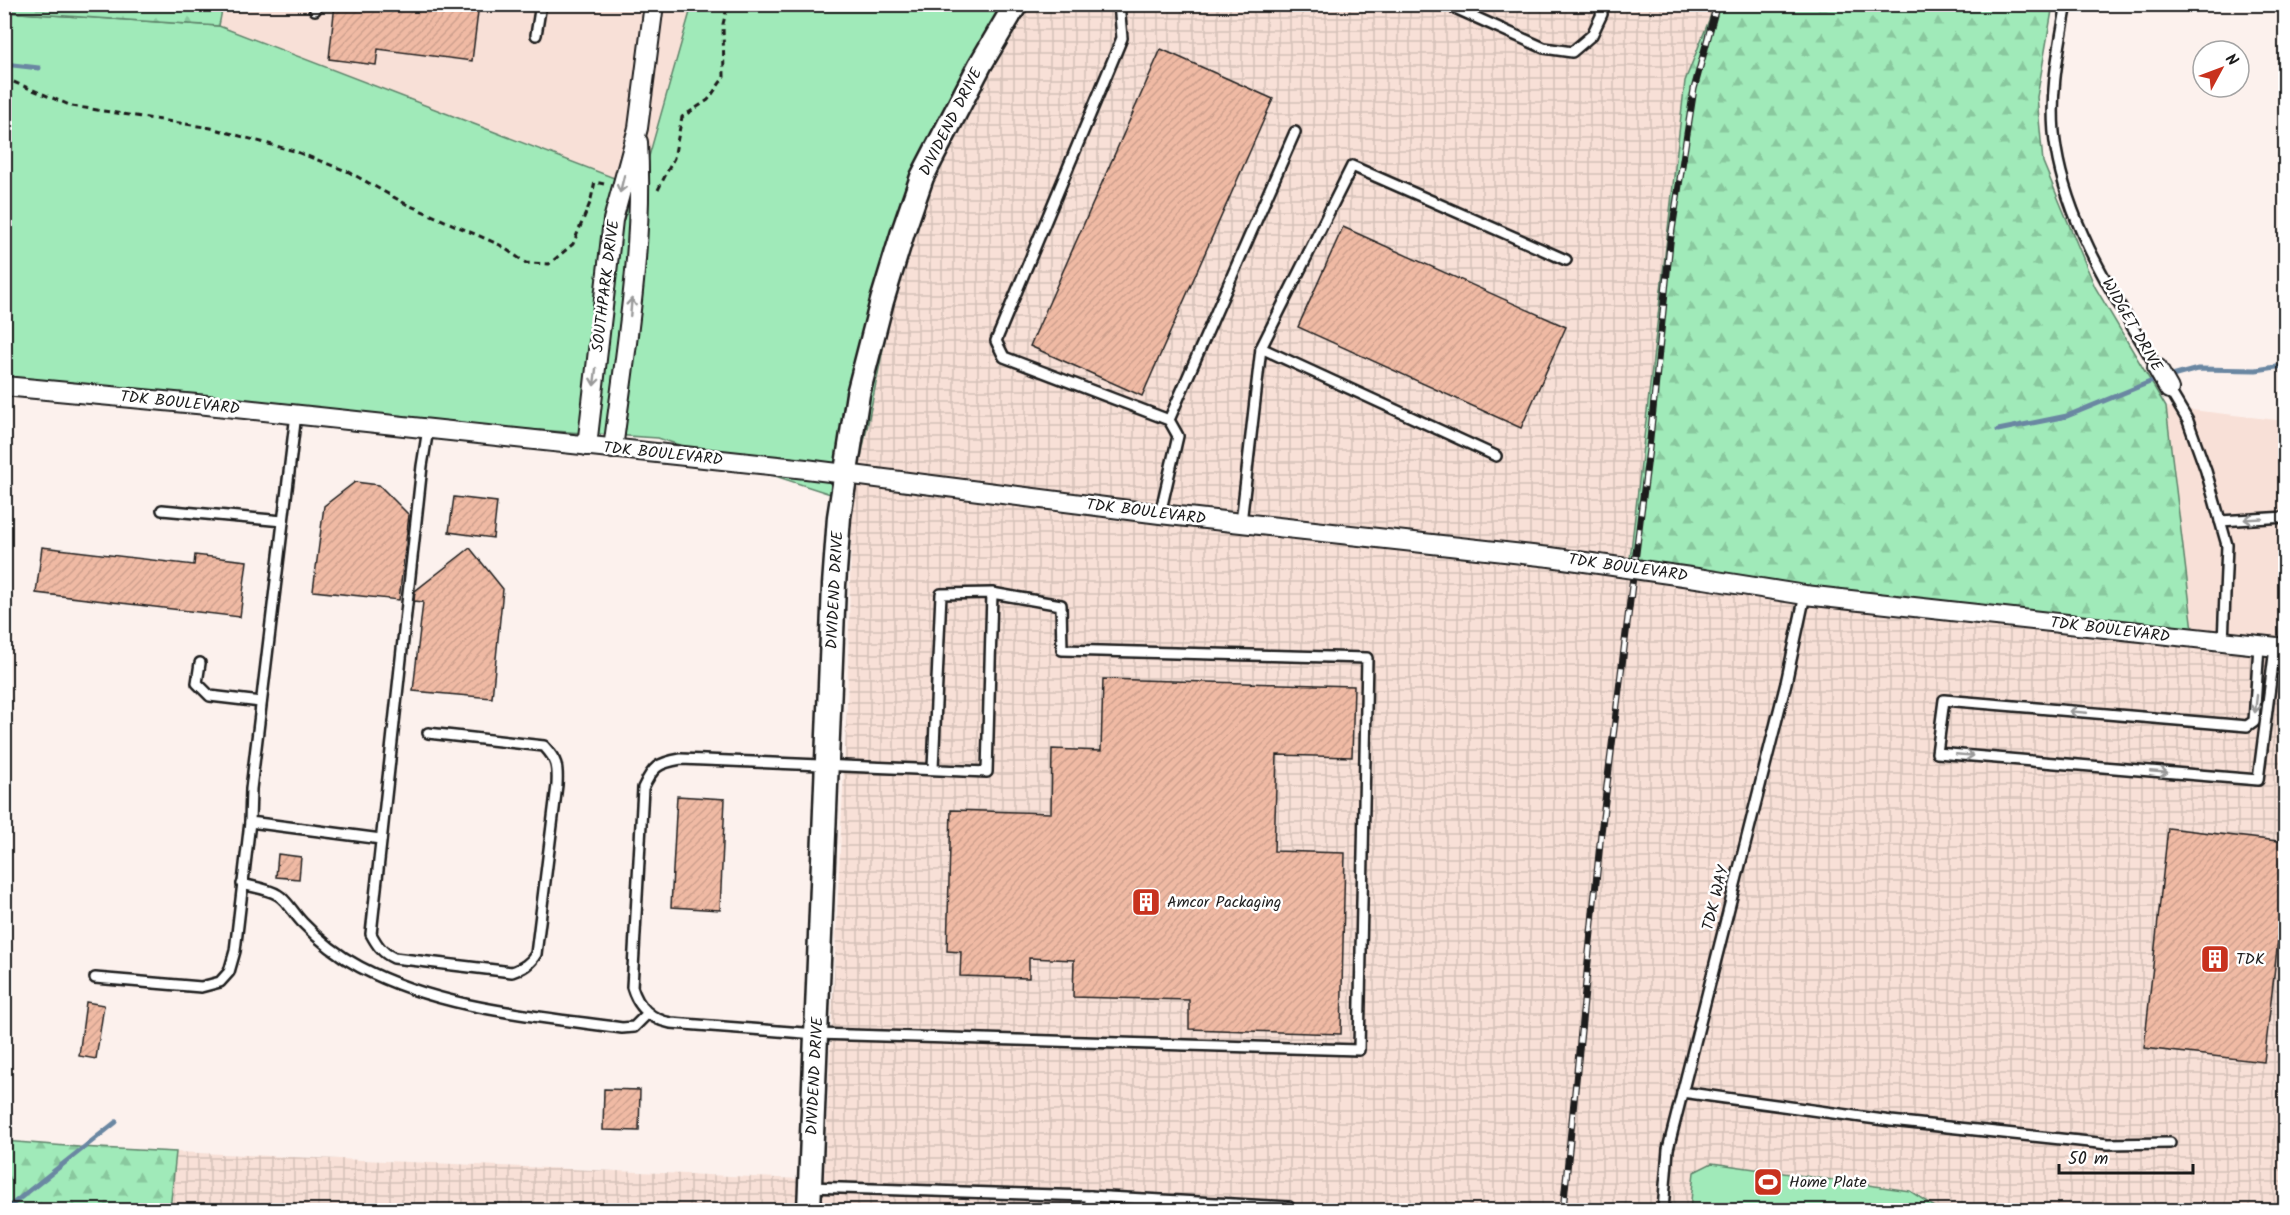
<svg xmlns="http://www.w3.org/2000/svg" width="2290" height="1215" viewBox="0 0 2290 1215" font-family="Kalam,sans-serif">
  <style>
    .built { fill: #f8e0d7 }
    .industrial { fill: url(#industrial-grid) }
    .green { fill: #a0eab9; stroke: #5e836a; stroke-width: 1.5 }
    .forest { fill: url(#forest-firs); stroke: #5e836a; stroke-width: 1.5 }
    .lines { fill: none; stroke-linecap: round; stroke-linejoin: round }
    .stream { stroke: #6b87a2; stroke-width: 5 }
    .building { fill: url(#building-hatch); stroke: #1c1c1c; stroke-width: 1.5 }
    .service-casing { stroke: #1c1c1c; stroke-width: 14 }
    .minor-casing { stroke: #1c1c1c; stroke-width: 22 }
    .tertiary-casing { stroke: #1c1c1c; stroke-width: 27 }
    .path { stroke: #1c1c1c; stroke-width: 3; stroke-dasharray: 6 4.5; stroke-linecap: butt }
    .service { stroke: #fff; stroke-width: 9 }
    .minor { stroke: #fff; stroke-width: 18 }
    .tertiary { stroke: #fff; stroke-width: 22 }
    .rail-casing { stroke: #1c1c1c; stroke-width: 7 }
    .rail { stroke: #fff; stroke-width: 4.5; stroke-dasharray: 14; stroke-linecap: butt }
    .minor-bridge-casing { stroke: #1c1c1c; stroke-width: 22; stroke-linecap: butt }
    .minor-bridge { stroke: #fff; stroke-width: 18 }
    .oneway { stroke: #999 }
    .labels { text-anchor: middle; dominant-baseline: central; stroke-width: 5; stroke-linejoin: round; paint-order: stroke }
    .street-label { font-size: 16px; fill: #1c1c1c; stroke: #fff }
    .poi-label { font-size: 16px; fill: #1c1c1c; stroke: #fff; text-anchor: start }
  </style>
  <defs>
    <pattern id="industrial-grid" width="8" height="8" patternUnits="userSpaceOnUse" patternTransform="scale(1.5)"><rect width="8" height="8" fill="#f8e0d7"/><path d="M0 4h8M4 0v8" fill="none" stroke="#d4c0b8"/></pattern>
    <pattern id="forest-firs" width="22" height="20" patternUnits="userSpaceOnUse" patternTransform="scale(1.5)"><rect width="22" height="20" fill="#a0eab9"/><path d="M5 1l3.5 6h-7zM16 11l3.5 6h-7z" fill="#89c89e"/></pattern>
    <pattern id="building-hatch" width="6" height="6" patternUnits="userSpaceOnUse" patternTransform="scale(1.5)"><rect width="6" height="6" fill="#f0baa4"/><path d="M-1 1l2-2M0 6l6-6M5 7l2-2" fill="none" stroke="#cd9f8d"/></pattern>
  </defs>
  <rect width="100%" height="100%" fill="#fcf1ed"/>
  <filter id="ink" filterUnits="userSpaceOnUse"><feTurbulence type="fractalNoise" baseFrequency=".0167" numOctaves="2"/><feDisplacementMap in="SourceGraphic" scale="12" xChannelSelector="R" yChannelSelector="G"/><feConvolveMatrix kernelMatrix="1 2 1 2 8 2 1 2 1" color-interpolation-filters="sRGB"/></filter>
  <g filter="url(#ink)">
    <g class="built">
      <polygon points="223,4 692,5 641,188 219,26"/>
      <polygon points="2166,407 2285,421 2285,643 2193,630"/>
    </g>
    <polygon class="industrial" points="1030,5 1715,5 1685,81 1629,568 2285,643 2285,1210 170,1210 176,1152 824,1180 847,707 852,500 914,197"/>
    <g class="green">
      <polygon points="692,5 1030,5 914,197 852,501 658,438 310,415 5,377 4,12 219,26 640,188"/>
      <polygon points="1712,1163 1910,1191 1935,1207 1937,1210 1690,1210 1694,1172"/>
    </g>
    <g class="forest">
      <polygon points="4,5 5,4 223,5 219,26 5,12"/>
      <polygon points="1715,5 2053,5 2037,97 2043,162 2095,287 2166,407 2193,630 1629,568 1685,81"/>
      <polygon points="4,1141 79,1147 176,1152 170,1210 5,1210"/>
    </g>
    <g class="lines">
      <g class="stream">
        <polyline points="4,64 39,68"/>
        <polyline points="1998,430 2067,416 2150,382 2198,369 2256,370 2283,366"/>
        <polyline points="5,1210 116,1122"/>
      </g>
    </g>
    <g class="building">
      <polygon points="335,4 479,4 472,61 378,49 376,65 329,59"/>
      <polygon points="1161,49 1273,99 1142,396 1030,346"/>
      <polygon points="1343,227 1566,327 1521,428 1298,327"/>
      <polygon points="355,482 379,485 409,515 399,600 313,591 324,506"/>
      <polygon points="454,497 497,502 493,538 449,532"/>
      <polygon points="42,547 194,565 195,555 247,561 240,617 36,593"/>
      <polygon points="470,548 503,589 492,698 413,691 423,602 414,601 415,591"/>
      <polygon points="1103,679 1354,686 1352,757 1277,755 1274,851 1345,853 1341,1034 1189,1029 1189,1000 1073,997 1074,960 1029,958 1029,978 960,976 961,952 947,951 951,810 1051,813 1052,749 1101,751"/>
      <polygon points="677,796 725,799 720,910 671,907"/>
      <polygon points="2168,828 2286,842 2286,871 2264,1062 2144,1048"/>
      <polygon points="278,854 301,857 299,879 276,877"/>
      <polygon points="86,1002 104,1005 96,1059 79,1056"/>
      <polygon points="604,1089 640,1090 639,1131 603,1130"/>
    </g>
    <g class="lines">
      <g class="service-casing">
        <g id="service">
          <polyline points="1119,4 1122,38 996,341 1004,357 1169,420 1178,436 1160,514"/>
          <polyline points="1446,4 1544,48 1572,52 1592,35 1602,14 1598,4"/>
          <path d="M2067 4C2058 52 2048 100 2056 149 2069 229 2117 300 2157 368"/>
          <polyline points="315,10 315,4"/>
          <polyline points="536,35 541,4"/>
          <polyline points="1261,348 1352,166 1566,260"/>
          <polyline points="2169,389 2188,421 2206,471 2227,545 2223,643"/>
          <polyline points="296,414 251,789 250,822 381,839"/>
          <polyline points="1169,420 1295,132"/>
          <path d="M428 429 422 466 371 934C377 945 382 953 394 958L512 972C523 968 530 964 536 954L557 785C558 766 557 760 544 746L428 733"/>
          <polyline points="162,510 283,521"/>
          <polyline points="2220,521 2286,517"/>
          <polyline points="1241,523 1261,348 1496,456"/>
          <polyline points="2259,646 2254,721 2247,726 1944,700 1937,753 2258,780 2275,648"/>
          <polyline points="200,663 197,683 210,696 261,702"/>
          <path d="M933 768 941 594 992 593 987 772 681 759C657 763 653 767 643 788L632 987C638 1007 650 1019 671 1023L817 1034 1359 1050 1367 658 1062 650 1061 605 992 593"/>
          <path d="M242 884C253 887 269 889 278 895 287 900 294 914 302 922 318 939 339 956 360 967 440 1009 534 1016 622 1028L634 1027 647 1014"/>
          <polyline points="95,978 201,987 220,982 229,972 235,951 250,822"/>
          <polyline points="1682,1092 1891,1121 2108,1144 2170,1143"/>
          <polyline points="810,1187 1090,1196 1289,1207 1289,1210"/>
          <polyline points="1090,1210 1090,1196"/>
          <polyline points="1663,1210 1668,1149 1786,683 1805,595"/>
        </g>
      </g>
      <g class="minor-casing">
        <g id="minor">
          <polyline points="2157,368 2169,389"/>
          <polyline points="4,386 207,405 806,469 1160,514 1550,557"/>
          <polyline points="587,446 613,220 638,128 654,4"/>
          <path d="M613 449C626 347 644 244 638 142"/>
          <polyline points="1704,579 1805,595 2286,648"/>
        </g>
      </g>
      <g class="tertiary-casing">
        <polyline id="tertiary" points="809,1210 834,585 839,517 858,394 882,301 903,232 922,177 980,65 1016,4"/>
      </g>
      <g class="path">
        <polyline points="4,78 72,106 211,128 294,151 349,172 406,204 500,245 526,263 549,264 573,244 590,203 595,182 604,184"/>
        <polyline points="658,190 674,158 682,117 708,100 724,77 723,24 728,4"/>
      </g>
      <use href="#service" class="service"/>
      <use href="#minor" class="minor"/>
      <use href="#tertiary" class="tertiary"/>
      <g class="rail-casing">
        <polyline id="rail" points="1563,1210 1601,833 1649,449 1670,243 1694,89 1717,4"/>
      </g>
      <use href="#rail" class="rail"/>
      <g class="minor-bridge-casing">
        <polyline id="minor-bridge" points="1550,557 1704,579"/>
      </g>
      <use href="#minor-bridge" class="minor-bridge"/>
    </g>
    <defs><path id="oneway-shaft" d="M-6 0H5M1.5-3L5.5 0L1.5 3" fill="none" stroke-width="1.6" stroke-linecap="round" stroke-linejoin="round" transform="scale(1.5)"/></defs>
    <g class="oneway">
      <use href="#oneway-shaft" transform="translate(622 184) rotate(104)"/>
      <use href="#oneway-shaft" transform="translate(631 307) rotate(-85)"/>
      <use href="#oneway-shaft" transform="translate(595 377) rotate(97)"/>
      <use href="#oneway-shaft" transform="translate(2253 519) rotate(177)"/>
      <use href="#oneway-shaft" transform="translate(2256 704) rotate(97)"/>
      <use href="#oneway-shaft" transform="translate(2078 712) rotate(-175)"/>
      <use href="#oneway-shaft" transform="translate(1965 755) rotate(5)"/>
      <use href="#oneway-shaft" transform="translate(2159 772) rotate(5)"/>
    </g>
  </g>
  <defs>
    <g id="building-square" transform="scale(1.5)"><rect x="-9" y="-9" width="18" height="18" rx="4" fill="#c8321e" stroke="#fff"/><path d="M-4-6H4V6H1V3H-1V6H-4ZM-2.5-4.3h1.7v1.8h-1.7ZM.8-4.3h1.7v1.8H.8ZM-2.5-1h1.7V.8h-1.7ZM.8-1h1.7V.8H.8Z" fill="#fff"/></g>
    <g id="stadium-square" transform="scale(1.5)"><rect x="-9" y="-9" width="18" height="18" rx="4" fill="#c8321e" stroke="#fff"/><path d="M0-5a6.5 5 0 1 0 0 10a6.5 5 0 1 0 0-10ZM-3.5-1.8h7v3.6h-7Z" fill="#fff"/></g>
  </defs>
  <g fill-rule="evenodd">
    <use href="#building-square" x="1146" y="902"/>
    <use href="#building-square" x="2215" y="959"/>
    <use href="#stadium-square" x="1768" y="1182"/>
  </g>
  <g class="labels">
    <g class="street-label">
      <text transform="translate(951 122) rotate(-63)">DIVIDEND DRIVE</text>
      <text transform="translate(606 286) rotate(-83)">SOUTHPARK DRIVE</text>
      <text transform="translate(2132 325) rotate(60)">WIDGET DRIVE</text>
      <text transform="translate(180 403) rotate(6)">TDK BOULEVARD</text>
      <text transform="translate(663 454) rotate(6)">TDK BOULEVARD</text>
      <text transform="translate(1146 512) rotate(7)">TDK BOULEVARD</text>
      <text transform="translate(1628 568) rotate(8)">TDK BOULEVARD</text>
      <text transform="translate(835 590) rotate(-87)">DIVIDEND DRIVE</text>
      <text transform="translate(2110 630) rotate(7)">TDK BOULEVARD</text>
      <text transform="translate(1716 898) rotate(-76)">TDK WAY</text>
      <text transform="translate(815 1076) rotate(-87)">DIVIDEND DRIVE</text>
    </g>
    <g class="poi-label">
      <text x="1167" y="902">Amcor Packaging</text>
      <text x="2236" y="959">TDK</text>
      <text x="1789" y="1182">Home Plate</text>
    </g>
  </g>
  <rect width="2290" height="1215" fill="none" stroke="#fff" stroke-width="24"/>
  <rect x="12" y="12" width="2266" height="1191" fill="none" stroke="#1c1c1c" stroke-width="2" filter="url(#ink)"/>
  <g transform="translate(2221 69) rotate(49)"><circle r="28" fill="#ffffff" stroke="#a4a4a4" stroke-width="1.5"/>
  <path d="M0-4.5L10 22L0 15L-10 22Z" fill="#c8321e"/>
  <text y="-9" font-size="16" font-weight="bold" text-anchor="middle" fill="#1c1c1c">N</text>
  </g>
  <path d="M2059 1164v9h134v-9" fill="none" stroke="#1c1c1c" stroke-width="3"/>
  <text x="2068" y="1164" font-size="18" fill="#1c1c1c" stroke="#ffffff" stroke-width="4.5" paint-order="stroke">50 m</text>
</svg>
